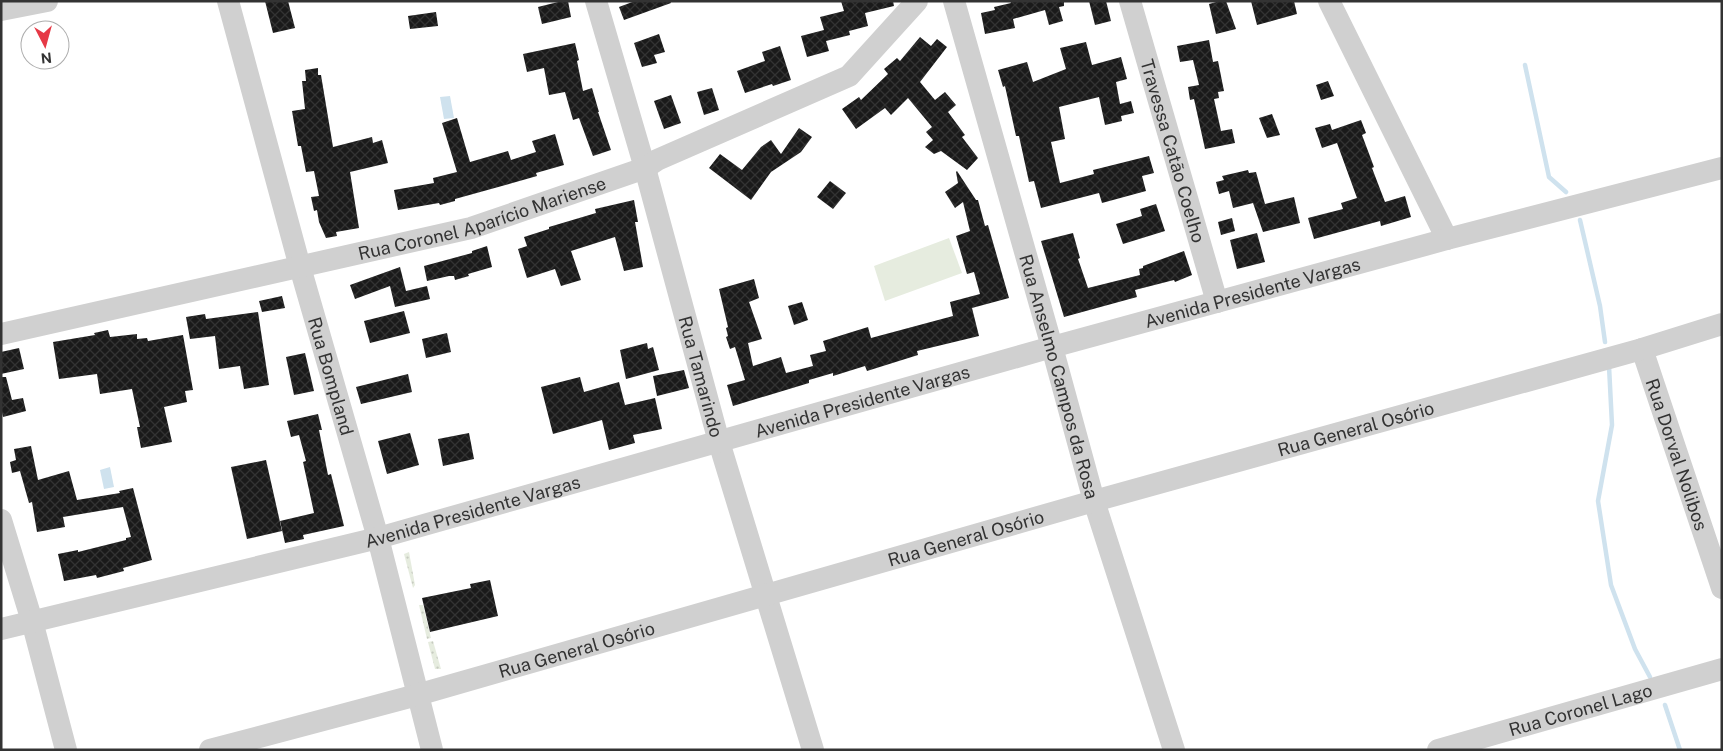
<svg xmlns="http://www.w3.org/2000/svg" width="1723" height="751" viewBox="0 0 1723 751" font-family="'Public Sans',sans-serif">
  <style>
    .grass { fill: url(#grass-dots) }
    .garden { fill: #e6ecdf }
    .water { fill: #cfe2ee }
    .lines { fill: none; stroke-linecap: round; stroke-linejoin: round }
    .stream { stroke: #cfe2ee; stroke-width: 4.5 }
    .building { fill: url(#building-cross-hatch) }
    .minor { stroke: #d0d0d0; stroke-width: 22 }
    .labels { text-anchor: middle; dominant-baseline: central; stroke-width: 5; stroke-linejoin: round; paint-order: stroke }
    .street-label { font-size: 18px; fill: #333; stroke: #fff }
  </style>
  <defs>
    <pattern id="grass-dots" width="8" height="8" patternUnits="userSpaceOnUse" patternTransform="scale(1.25)"><rect width="8" height="8" fill="#e6ecdf"/><path d="M2 2h.1M6 6h.1" fill="none" stroke="#c6cbc0" stroke-width="1.8" stroke-linecap="round"/></pattern>
    <pattern id="building-cross-hatch" width="8" height="8" patternUnits="userSpaceOnUse" patternTransform="scale(1.25)"><rect width="8" height="8" fill="#1a1a1a"/><path d="M0 0l8 8M0 8l8-8" fill="none" stroke="#333"/></pattern>
  </defs>
  <rect width="100%" height="100%" fill="#fff"/>
  <g class="grass">
    <polygon points="409,552 415,585 413,588 404,554"/>
    <polygon points="419,605 423,605 431,638 427,639"/>
    <polygon points="433,641 441,669 435,669 428,642"/>
  </g>
  <polygon class="garden" points="949,238 962,273 885,301 874,266"/>
  <g class="water">
    <polygon points="450,96 454,118 444,119 440,97"/>
    <polygon points="110,467 114,487 104,489 100,470"/>
  </g>
  <g class="lines">
    <g class="stream">
      <polyline points="1525,65 1549,177 1566,192"/>
      <polyline points="1580,220 1600,306 1605,342"/>
      <polyline points="1609,366 1612,425 1598,501 1611,585 1635,649 1650,677"/>
      <polyline points="1665,705 1680,750"/>
    </g>
  </g>
  <g class="building">
    <polygon points="265,1 288,1 295,28 273,33"/>
    <polygon points="562,1 568,1 571,17 542,24 538,7"/>
    <polygon points="635,1 670,1 671,3 624,20 619,7"/>
    <polygon points="841,1 893,1 894,6 865,13 868,26 849,31 850,35 826,41 829,51 807,57 801,36 824,30 820,17 844,11"/>
    <polygon points="1010,1 1064,1 1064,6 1059,7 1063,21 1049,25 1045,10 1013,19 1015,28 985,34 981,13 995,10 994,7 1011,3"/>
    <polygon points="1089,1 1106,1 1111,21 1095,25"/>
    <polygon points="1220,1 1226,1 1236,29 1216,34 1209,4"/>
    <polygon points="1251,1 1294,1 1297,14 1257,25"/>
    <polygon points="436,12 438,26 410,29 408,16"/>
    <polygon points="659,34 665,52 654,55 657,63 642,67 634,43"/>
    <polygon points="920,37 931,46 937,39 947,47 920,82 935,100 945,92 956,105 948,112 965,135 962,137 978,158 967,170 941,151 934,154 925,147 933,140 926,132 932,127 908,98 891,115 885,108 856,129 842,109 859,97 861,100 888,74 884,69 897,58 900,61"/>
    <polygon points="1209,40 1213,62 1218,61 1224,91 1218,92 1219,98 1214,99 1221,131 1232,129 1235,143 1205,149 1194,99 1190,100 1188,87 1199,85 1193,60 1180,62 1177,46"/>
    <polygon points="1086,42 1092,65 1121,57 1127,79 1116,82 1120,104 1131,101 1134,113 1121,116 1122,121 1105,125 1099,97 1059,107 1065,139 1051,142 1060,183 1094,174 1093,170 1149,156 1154,173 1142,176 1146,191 1102,203 1099,193 1041,208 1034,181 1029,182 1019,136 1016,136 1005,86 1003,87 998,70 1027,62 1033,82 1066,69 1060,48"/>
    <polygon points="575,43 579,60 577,61 583,91 592,88 599,112 598,112 611,150 593,156 579,118 573,120 565,92 549,95 544,68 527,72 523,54"/>
    <polygon points="780,46 791,80 773,86 772,84 745,93 737,71 765,61 762,52"/>
    <polygon points="318,68 318,75 321,75 333,147 372,137 373,143 382,140 388,163 350,172 359,228 336,232 337,236 326,238 319,222 317,210 314,211 311,197 319,196 314,171 306,172 301,146 298,146 292,111 305,109 302,81 306,81 305,70"/>
    <polygon points="1328,81 1334,96 1321,100 1316,85"/>
    <polygon points="712,88 719,110 704,115 697,92"/>
    <polygon points="671,95 681,123 664,129 654,101"/>
    <polygon points="1272,114 1280,135 1267,138 1259,118"/>
    <polygon points="457,118 470,162 508,151 511,160 536,152 532,141 555,134 564,165 536,173 537,176 523,180 455,199 455,201 440,205 439,203 398,210 394,190 434,183 433,178 457,172 442,123"/>
    <polygon points="1361,120 1366,133 1362,135 1374,167 1372,168 1385,202 1405,196 1411,217 1381,226 1380,221 1314,239 1308,218 1343,209 1341,203 1357,198 1337,143 1322,148 1315,128 1330,124 1332,130"/>
    <polygon points="799,128 812,137 801,152 771,172 751,200 709,168 720,154 742,170 761,147 771,140 781,154"/>
    <polygon points="1248,170 1249,173 1256,172 1265,204 1294,197 1300,223 1263,232 1253,203 1233,208 1229,191 1219,194 1216,182 1224,180 1222,176"/>
    <polygon points="957,171 976,200 978,200 985,226 988,225 1009,298 972,308 979,336 917,351 918,355 867,371 865,366 833,376 833,373 809,380 809,383 733,406 727,385 745,380 735,347 730,349 726,337 728,336 726,328 728,327 719,289 754,279 759,298 749,302 762,339 748,343 753,366 781,357 786,373 813,366 810,355 826,351 823,341 868,327 871,338 953,316 950,302 980,294 974,272 967,274 956,236 970,231 963,202 955,208 945,192 958,183 956,172"/>
    <polygon points="830,181 846,193 833,209 817,197"/>
    <polygon points="634,200 638,222 635,222 643,267 624,271 615,237 571,251 581,280 561,286 555,269 527,278 518,249 527,246 524,237 549,229 549,227 596,213 595,209"/>
    <polygon points="1156,204 1165,231 1123,244 1116,224 1142,216 1140,209"/>
    <polygon points="1232,218 1235,231 1221,235 1218,222"/>
    <polygon points="1073,233 1080,258 1078,259 1088,288 1140,275 1139,269 1143,268 1143,266 1184,251 1192,275 1175,282 1174,280 1135,290 1137,297 1064,317 1041,241"/>
    <polygon points="1257,233 1265,262 1237,269 1230,240"/>
    <polygon points="487,246 492,267 468,274 469,276 455,280 454,276 449,276 427,281 424,266 472,253 472,251"/>
    <polygon points="400,267 406,291 427,286 430,299 395,307 390,286 355,299 350,285"/>
    <polygon points="282,296 285,308 262,312 259,301"/>
    <polygon points="802,302 808,320 794,325 788,306"/>
    <polygon points="404,311 410,333 370,343 364,321"/>
    <polygon points="258,312 269,385 244,389 240,366 219,369 215,336 190,339 186,317 205,314 206,319"/>
    <polygon points="108,330 110,337 137,334 137,339 147,338 148,341 183,335 193,390 185,391 187,402 164,407 172,442 141,448 137,427 140,427 132,389 100,394 97,374 59,379 53,342 95,335 94,333"/>
    <polygon points="447,333 451,352 426,358 422,339"/>
    <polygon points="647,343 648,349 653,347 659,370 626,379 620,350"/>
    <polygon points="19,348 24,369 1,374 1,352"/>
    <polygon points="305,353 314,391 294,395 286,357"/>
    <polygon points="684,370 689,388 657,396 653,376"/>
    <polygon points="408,374 412,392 361,404 356,387"/>
    <polygon points="1,377 6,377 12,400 23,398 26,411 3,417 1,408"/>
    <polygon points="580,377 584,392 619,382 625,405 655,398 662,429 633,435 635,443 609,450 602,420 553,434 541,387"/>
    <polygon points="318,414 322,430 319,430 328,475 331,474 344,526 303,535 304,539 285,543 280,521 314,513 303,462 306,461 299,435 291,437 287,421"/>
    <polygon points="410,433 419,465 387,474 378,441"/>
    <polygon points="469,433 474,459 443,466 438,439"/>
    <polygon points="31,446 38,480 69,471 77,500 120,493 119,491 133,488 152,560 123,568 124,571 97,578 96,575 64,581 58,554 78,550 78,552 126,540 126,538 131,537 123,507 63,517 65,527 37,532 32,502 29,503 20,471 12,473 10,462 16,460 14,449"/>
    <polygon points="266,460 282,531 247,539 231,467"/>
    <polygon points="490,580 498,616 430,632 422,598 471,588 470,584"/>
  </g>
  <g class="lines">
    <g class="minor">
      <path id="s1" d="M228 1 300 267 378 538 432 750"/>
      <path id="s2" d="M596 1 645 168 719 442 813 750"/>
      <path id="s3" d="M954 1 1052 347 1094 501 1174 750"/>
      <path id="s4" d="M1130 1 1217 302"/>
      <polyline points="1329,1 1447,239"/>
      <polyline points="1,10 47,1"/>
      <path id="s5" d="M1 334 471 228 645 168 657 160 849 76 917 1"/>
      <path id="s6" d="M1642 349 1722 588"/>
      <polyline points="1,520 32,621 66,750"/>
      <path id="s7" d="M1 629 378 538 1052 347 1447 239 1722 168"/>
      <path id="s8" d="M210 750 417 695 1094 501 1642 349 1722 324"/>
      <path id="s9" d="M1438 750 1722 669"/>
    </g>
  </g>
  <g class="labels">
    <g class="street-label">
      <text stroke="none"><textPath href="#s4" startOffset="156">Travessa Catão Coelho</textPath></text>
      <text stroke="none"><textPath href="#s5" startOffset="495">Rua Coronel Aparício Mariense</textPath></text>
      <text stroke="none"><textPath href="#s7" startOffset="1296">Avenida Presidente Vargas</textPath></text>
      <text stroke="none"><textPath href="#s1" startOffset="389">Rua Bompland</textPath></text>
      <text stroke="none"><textPath href="#s2" startOffset="390">Rua Tamarindo</textPath></text>
      <text stroke="none"><textPath href="#s3" startOffset="390">Rua Anselmo Campos da Rosa</textPath></text>
      <text stroke="none"><textPath href="#s7" startOffset="891">Avenida Presidente Vargas</textPath></text>
      <text stroke="none"><textPath href="#s8" startOffset="1190">Rua General Osório</textPath></text>
      <text stroke="none"><textPath href="#s6" startOffset="111">Rua Dorval Nolibos</textPath></text>
      <text stroke="none"><textPath href="#s7" startOffset="486">Avenida Presidente Vargas</textPath></text>
      <text stroke="none"><textPath href="#s8" startOffset="785">Rua General Osório</textPath></text>
      <text stroke="none"><textPath href="#s8" startOffset="380">Rua General Osório</textPath></text>
      <text stroke="none"><textPath href="#s9" startOffset="148">Rua Coronel Lago</textPath></text>
    </g>
  </g>
  <rect width="1723" height="751" fill="none" stroke="#333333" stroke-width="5"/>
  <g transform="translate(45 45) rotate(174)"><circle r="24" fill="#ffffff" stroke="#adadad"/>
  <path d="M0-4L9 19L0 12L-9 19Z" fill="#e63946"/>
  <text y="-8" font-size="14" font-weight="bold" text-anchor="middle" fill="#333333">N</text>
  </g>
</svg>
